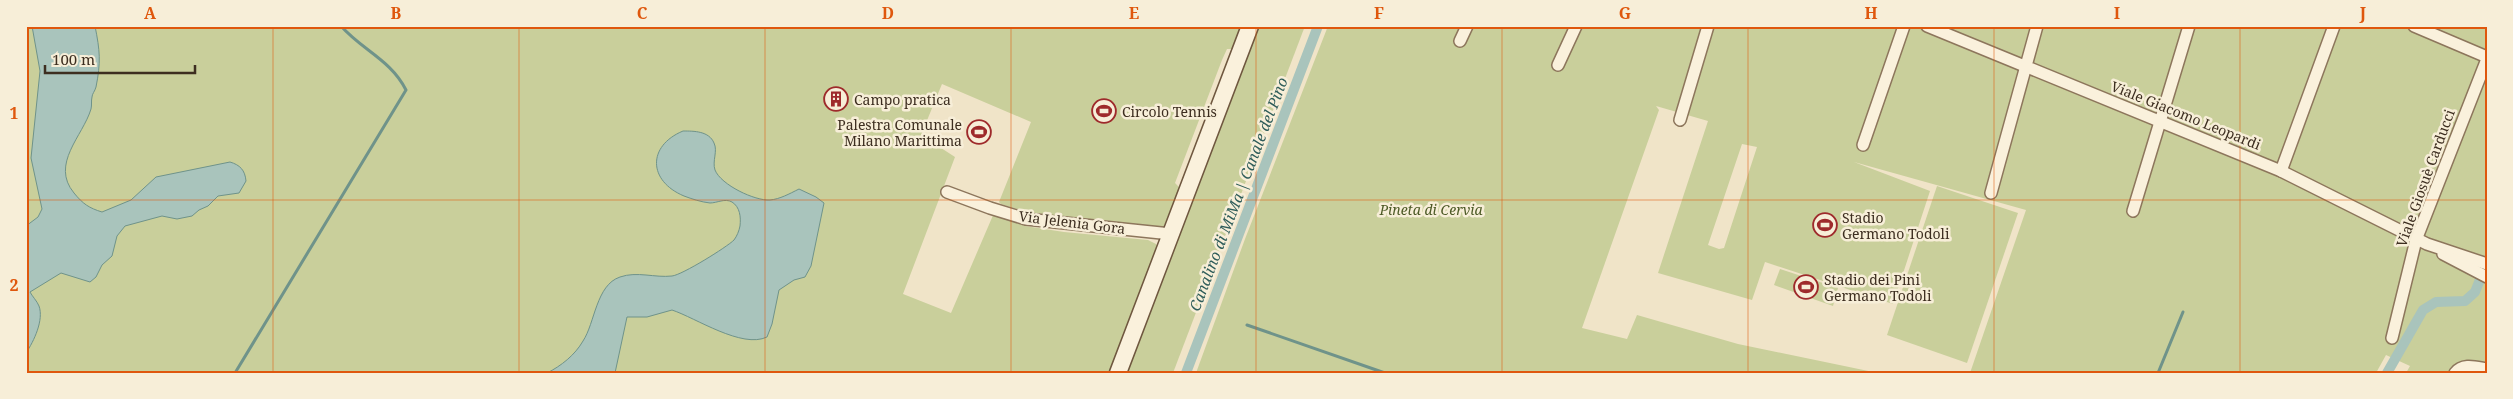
<svg xmlns="http://www.w3.org/2000/svg" width="2513" height="399" viewBox="0 0 2513 399" font-family="'Noto Serif',serif">
  <style>
    .green { fill: #c9cf9b; fill-rule: evenodd }
    .water { fill: #a9c4bc; stroke: #6f938a }
    .lines { fill: none; stroke-linecap: round; stroke-linejoin: round }
    .stream { stroke: #6f938a; stroke-width: 3 }
    .canal { stroke: #a9c4bc; stroke-width: 10 }
    .street-casing { stroke: #8d765c; stroke-width: 14 }
    .secondary-casing { stroke: #6f573f; stroke-width: 19 }
    .street { stroke: #faf1dc; stroke-width: 11 }
    .secondary { stroke: #faf1dc; stroke-width: 16 }
    .grid { fill: none; stroke: #df570d; stroke-width: 1; stroke-opacity: 0.55 }
    .labels { text-anchor: middle; dominant-baseline: central; stroke-width: 5; stroke-linejoin: round; paint-order: stroke }
    .poi-label { font-size: 14px; fill: #3d2e20; stroke: #f7eed8; text-anchor: start }
    .street-label { font-size: 14px; fill: #3d2e20; stroke: #f7eed8 }
    .park-label { font-size: 14px; font-style: italic; fill: #4d5a26; stroke: #f7eed8 }
    .water-label { font-size: 15px; font-style: italic; fill: #2f5d5a; stroke: #f7eed8 }
    .neatline { fill: none; stroke: #df570d; stroke-width: 2 }
    .grid-label { font-size: 16px; text-anchor: middle; font-weight: bold; fill: #df570d }
  </style>
  <rect width="100%" height="100%" fill="#f0e4c8"/>
  <g class="green">
    <path d="M26 26H1243L1232 49H1227L1222 60 1175 183 1180 188 1163 228C1142 225 1121 222 1101 220 1067 216 1034 216 1001 204L999 202 1031 122 942 84 921 135 955 157 903 294 951 313 994 213 1025 226 1064 232 1148 240 1156 244 1159 249 1110 373H26Z"/>
    <polygon points="1259,26 1305,26 1173,373 1124,373"/>
    <path d="M1328 26H2487V373H2406L2410 366 2386 355 2376 373H1970L2026 210 1854 162 1930 191 1893 304 1765 262 1752 300 1658 273 1708 121 1656 106 1659 110 1582 328 1627 339 1637 315 1738 344 1878 373H1196L1245 239ZM1742 144 1757 147 1724 248 1719 249 1708 245Z"/>
    <polygon points="1937,186 2018,213 1967,363 1887,335"/>
    <polygon points="1780,269 1838,288 1833,306 1774,285"/>
  </g>
  <g class="water">
    <path d="M32 26H95C100 51 101 62 96 87 95 91 92 94 92 97 91 101 92 105 91 109 83 136 50 164 74 193 83 204 89 208 102 212L131 200 156 177 230 162C240 165 245 170 246 181L239 193 218 196 208 206 199 210 192 216 177 219 162 216 125 226 117 236 112 256 102 265 96 277 90 282 61 273 30 292C32 296 37 301 39 306 44 320 34 341 26 353V226L38 217 42 209 31 158 40 71Z"/>
    <path d="M683 131C694 131 709 131 714 143 718 151 712 161 715 170 721 185 755 201 770 200 780 199 789 194 799 189L816 197 824 203 811 266 805 277 794 280 779 290 772 324 767 337C742 349 696 318 672 310L647 317H627L615 373H547C561 366 575 355 583 341 595 323 596 285 620 277 637 271 655 278 672 276 682 275 727 247 734 240 737 236 739 231 740 226 741 217 740 207 732 202 725 198 717 203 710 203 701 202 692 199 684 196 648 181 647 146 683 131Z"/>
  </g>
  <g class="lines">
    <g class="stream">
      <polyline points="1247,325 1385,373"/>
      <path d="M235 373 406 90C391 60 362 50 341 26"/>
      <polyline points="2158,373 2183,312"/>
    </g>
    <g class="canal">
      <polyline points="1186,373 1318,26"/>
      <polyline points="2387,373 2423,310 2436,302 2465,301 2475,292 2485,267"/>
    </g>
    <g class="street-casing">
      <g id="street">
        <polyline points="1927,26 2281,171 2427,244 2487,264"/>
        <polyline points="2414,26 2487,57"/>
        <polyline points="1460,41 1467,26"/>
        <polyline points="1558,65 1576,26"/>
        <polyline points="1680,120 1708,26"/>
        <polyline points="1863,145 1904,26"/>
        <polyline points="2281,171 2334,26"/>
        <polyline points="947,192 990,208 1026,219 1171,234"/>
        <polyline points="1991,193 2037,26"/>
        <polyline points="2133,211 2189,26"/>
        <polyline points="2443,254 2487,277"/>
        <polyline points="2392,338 2416,240 2487,59"/>
        <path d="M2455 373C2463 363 2475 367 2487 369"/>
      </g>
    </g>
    <g class="secondary-casing">
      <polyline id="secondary" points="1118,373 1250,26"/>
    </g>
    <use href="#street" class="street"/>
    <use href="#secondary" class="secondary"/>
  </g>
  <path class="grid" d="M273 26V373M519 26V373M765 26V373M1011 26V373M1256 26V373M1502 26V373M1748 26V373M1994 26V373M2240 26V373M26 200H2487"/>
  <defs>
    <g id="building-ring" transform="scale(1.25)"><circle r="9.5" fill="#f7eed8" stroke="#9e2a2b" stroke-width="1.5"/><path d="M-4-6H4V6H1V3H-1V6H-4ZM-2.5-4.3h1.7v1.8h-1.7ZM.8-4.3h1.7v1.8H.8ZM-2.5-1h1.7V.8h-1.7ZM.8-1h1.7V.8H.8Z" fill="#9e2a2b"/></g>
    <g id="stadium-ring" transform="scale(1.25)"><circle r="9.5" fill="#f7eed8" stroke="#9e2a2b" stroke-width="1.5"/><path d="M0-5a6.5 5 0 1 0 0 10a6.5 5 0 1 0 0-10ZM-3.5-1.8h7v3.6h-7Z" fill="#9e2a2b"/></g>
  </defs>
  <g fill-rule="evenodd">
    <use href="#building-ring" x="836" y="99"/>
    <use href="#stadium-ring" x="1104" y="111"/>
    <use href="#stadium-ring" x="979" y="132"/>
    <use href="#stadium-ring" x="1825" y="225"/>
    <use href="#stadium-ring" x="1806" y="287"/>
  </g>
  <g class="labels">
    <g class="poi-label">
      <text x="854" y="99">Campo pratica</text>
      <text x="1122" y="111">Circolo Tennis</text>
      <text x="962" y="124" text-anchor="end">Palestra Comunale<tspan x="962" dy="16">Milano Marittima</tspan></text>
      <text x="1842" y="217">Stadio<tspan x="1842" dy="16">Germano Todoli</tspan></text>
      <text x="1824" y="279">Stadio dei Pini<tspan x="1824" dy="16">Germano Todoli</tspan></text>
    </g>
    <g class="street-label">
      <text transform="translate(2186 115) rotate(22)">Viale Giacomo Leopardi</text>
      <text transform="translate(2425 178) rotate(-70)">Viale Giosuè Carducci</text>
      <text transform="translate(1072 222) rotate(7)">Via Jelenia Gora</text>
    </g>
    <g class="park-label">
      <text x="1431" y="209">Pineta di Cervia</text>
    </g>
    <g class="water-label">
      <text transform="translate(1238 194) rotate(-69)">Canalino di MiMa | Canale del Pino</text>
    </g>
  </g>
  <rect width="2513" height="399" fill="none" stroke="#f7eed8" stroke-width="55"/>
  <path d="M45 65v8h150v-8" fill="none" stroke="#3d2e20" stroke-width="2.5"/>
  <text x="52" y="65" font-size="15" fill="#3d2e20" stroke="#f7eed8" stroke-width="4" paint-order="stroke">100 m</text>
  <rect x="28" y="28" width="2458" height="344" class="neatline"/>
  <g class="grid-label">
    <text x="150" y="19">A</text>
    <text x="396" y="19">B</text>
    <text x="642" y="19">C</text>
    <text x="888" y="19">D</text>
    <text x="1134" y="19">E</text>
    <text x="1379" y="19">F</text>
    <text x="1625" y="19">G</text>
    <text x="1871" y="19">H</text>
    <text x="2117" y="19">I</text>
    <text x="2363" y="19">J</text>
    <text x="14" y="119">1</text>
    <text x="14" y="291">2</text>
  </g>
</svg>
